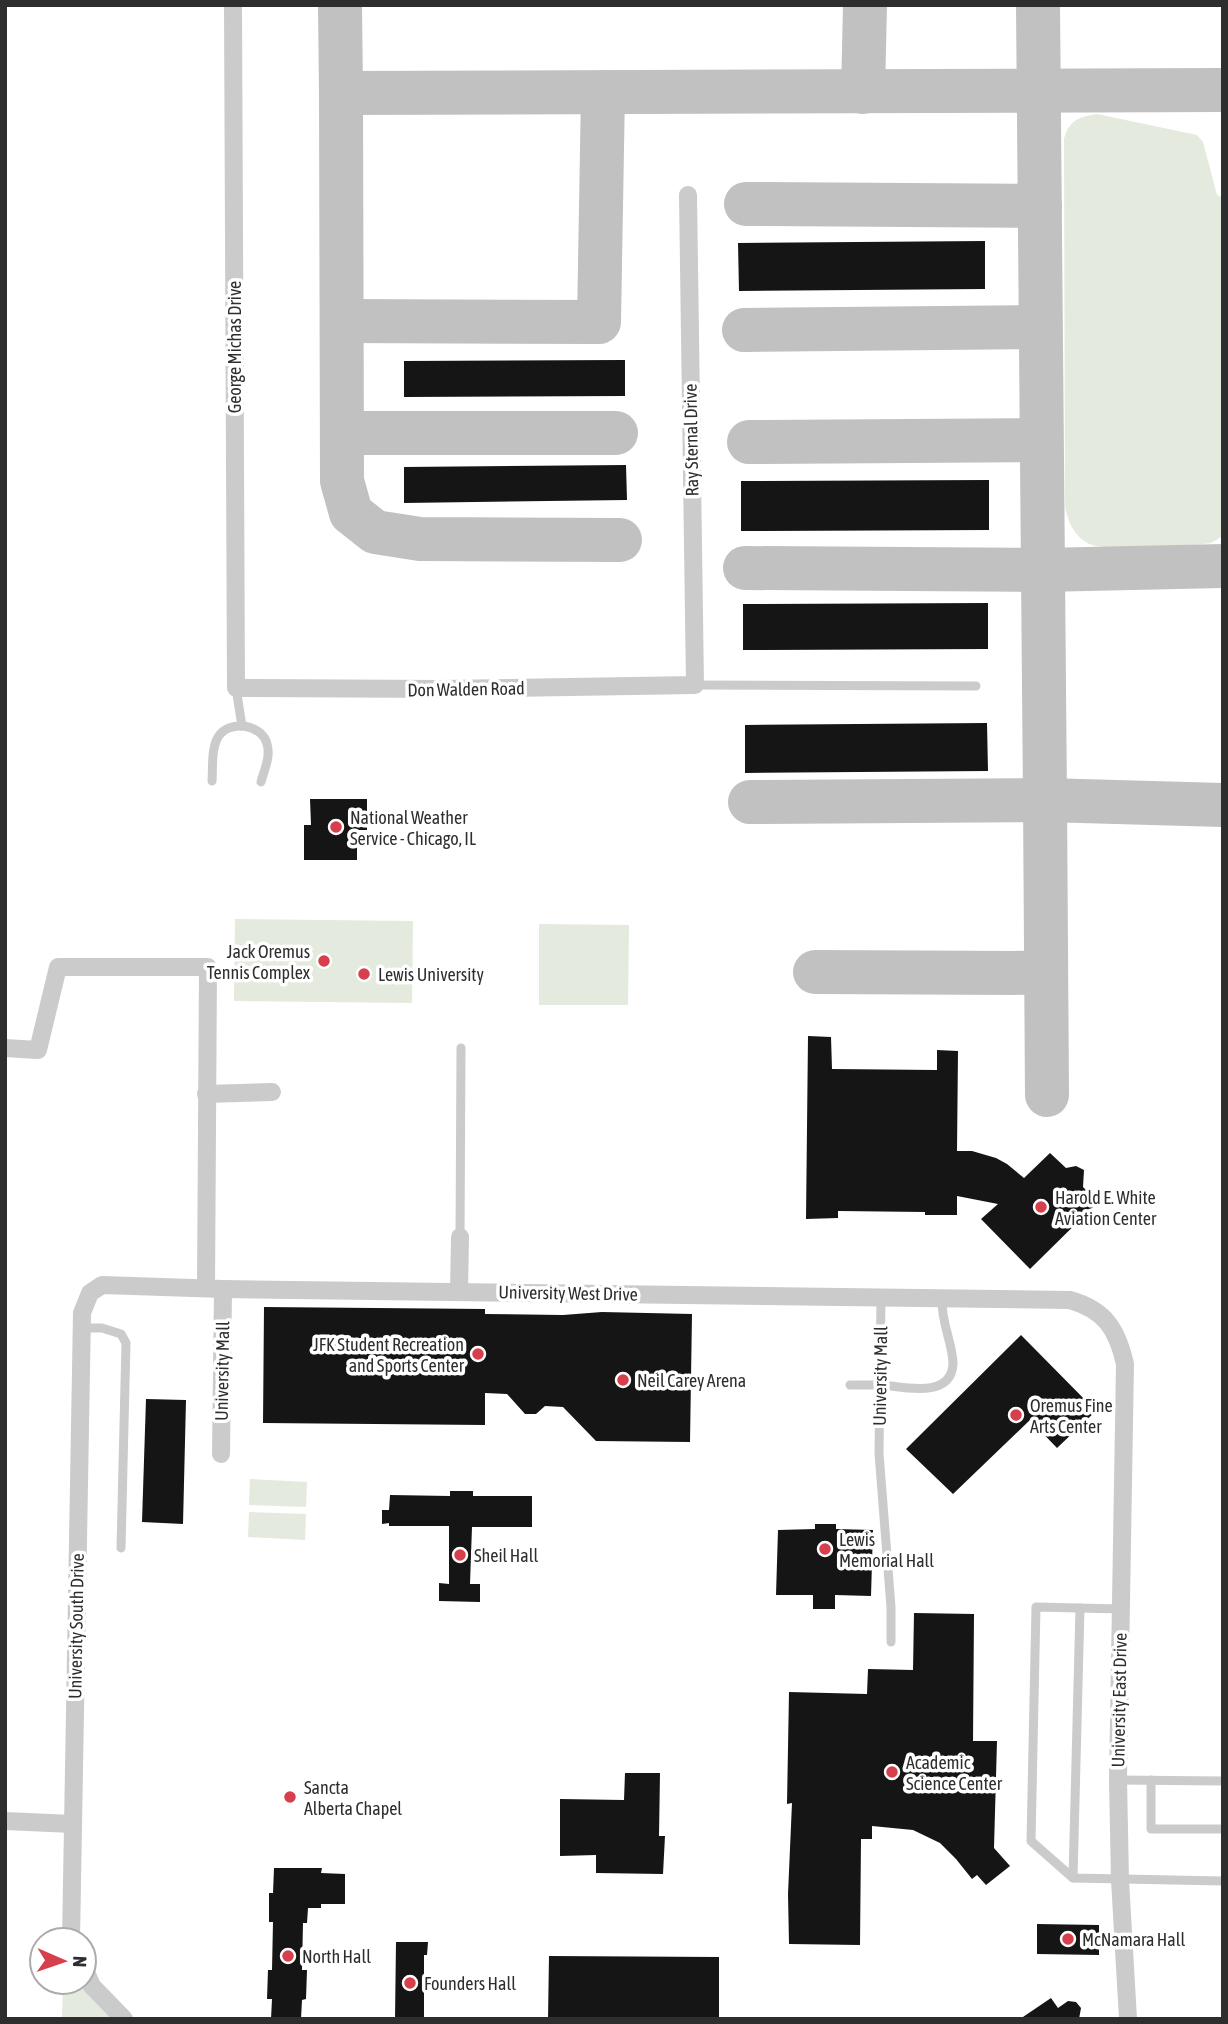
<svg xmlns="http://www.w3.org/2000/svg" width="1228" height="2024" viewBox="0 0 1228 2024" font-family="'Asap Condensed',sans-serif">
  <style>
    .green { fill: #e4eadd }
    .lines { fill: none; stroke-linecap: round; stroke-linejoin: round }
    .taxiway { stroke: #c1c1c1; stroke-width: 44 }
    .building { fill: #151515 }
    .service { stroke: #cbcbcb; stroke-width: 9 }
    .minor { stroke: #cbcbcb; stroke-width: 18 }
    .poi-dot { fill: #d63f4c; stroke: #fff; stroke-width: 2.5 }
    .labels { text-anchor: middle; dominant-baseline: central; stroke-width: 7; stroke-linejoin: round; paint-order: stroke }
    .street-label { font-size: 18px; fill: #2e2e2e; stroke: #fff }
    .poi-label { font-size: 18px; fill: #2e2e2e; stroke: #fff; text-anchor: start }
  </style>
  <rect width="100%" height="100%" fill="#fff"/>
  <g class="green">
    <path d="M1097 114 1197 135 1203 142 1217 195 1223 197V536L1211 543C1191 546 1107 551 1092 545 1075 538 1068 523 1065 506L1064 139C1069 120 1079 117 1097 114Z"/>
    <polygon points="235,919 413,921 412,1003 234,1001"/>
    <polygon points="539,924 629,925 628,1005 539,1005"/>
    <polygon points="250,1479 307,1482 306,1507 249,1505"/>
    <polygon points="249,1512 306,1514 305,1540 248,1537"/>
    <polygon points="63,1982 83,1982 117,2019 62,2019"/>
  </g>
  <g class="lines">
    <g class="taxiway">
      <polyline points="340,5 341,93"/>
      <polyline points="863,92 865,5"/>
      <polyline points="746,204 1040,206"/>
      <polyline points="343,321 599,322 603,92"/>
      <polyline points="744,330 1040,327"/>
      <polyline points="342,433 616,433"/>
      <polyline points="749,442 1041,440"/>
      <polyline points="620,540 420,539 375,532 351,513 342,481 341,93 1223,90"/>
      <polyline points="745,568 1042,570 1223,566"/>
      <polyline points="750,802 1045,800 1038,5"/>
      <polyline points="815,972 1046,973"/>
      <polyline points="1047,1095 1045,800 1223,805"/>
    </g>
  </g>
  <g class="building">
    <polygon points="985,241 985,289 739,291 738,243"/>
    <polygon points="625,360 625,396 404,397 404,361"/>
    <polygon points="626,465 627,500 404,503 404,467"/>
    <polygon points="989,480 989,530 741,531 741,481"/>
    <polygon points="988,603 988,649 743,650 743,604"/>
    <polygon points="987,723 988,771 745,773 745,725"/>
    <polygon points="310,799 367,799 367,830 357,830 357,860 304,860 304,825 311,825"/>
    <polygon points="808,1036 831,1037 832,1069 937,1070 937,1050 958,1051 957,1151 972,1151 996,1158 1007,1164 1024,1178 1050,1153 1066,1168 1076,1166 1084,1170 1083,1187 1098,1202 1030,1269 981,1219 998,1204 957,1196 957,1215 925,1215 925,1212 838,1211 838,1218 806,1219"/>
    <polygon points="264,1307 485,1309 485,1314 563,1315 602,1312 692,1314 690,1442 596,1441 563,1407 545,1406 536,1414 525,1414 507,1394 485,1393 485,1425 263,1423"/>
    <polygon points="1021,1335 1096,1411 1057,1448 1030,1420 953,1494 906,1449"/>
    <polygon points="146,1399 186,1400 183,1524 142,1522"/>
    <polygon points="450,1491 473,1491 473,1496 532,1496 532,1527 472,1527 470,1584 480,1584 480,1602 439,1601 439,1583 449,1584 449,1526 389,1526 389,1523 382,1524 382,1510 389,1510 390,1495 450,1496"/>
    <polygon points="815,1524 836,1524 836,1529 873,1530 871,1596 835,1595 835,1609 813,1609 813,1595 776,1595 778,1530 815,1529"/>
    <polygon points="914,1613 974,1614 973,1741 997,1741 994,1848 1010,1866 986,1885 977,1875 972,1879 956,1859 940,1843 913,1830 872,1826 872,1839 861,1839 860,1945 789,1944 788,1894 792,1803 787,1804 789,1692 867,1694 868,1669 913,1670"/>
    <polygon points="625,1773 660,1773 659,1836 665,1836 663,1874 596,1873 596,1855 560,1856 560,1799 624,1800"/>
    <polygon points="274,1868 322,1868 321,1873 345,1874 345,1904 321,1904 321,1908 308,1908 307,1923 303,1923 302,1970 307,1970 306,1999 302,2000 301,2019 271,2019 272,1999 267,1999 268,1970 272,1970 273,1922 269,1922 269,1893 273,1893"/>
    <polygon points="1037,1924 1099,1925 1099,1955 1037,1954"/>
    <polygon points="396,1942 428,1942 427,1955 424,1955 424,2019 395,2019"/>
    <polygon points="549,1956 719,1957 719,2019 548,2019"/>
    <polygon points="1051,1998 1058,2008 1068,2001 1076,2002 1081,2008 1079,2019 1020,2019"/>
  </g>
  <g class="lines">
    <g class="service">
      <polyline points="695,685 976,686"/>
      <polyline points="236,688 242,726"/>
      <path d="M212 781C213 767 211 750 218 737 229 719 262 724 267 744 271 757 264 770 261 782"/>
      <polyline points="460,1237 461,1048"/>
      <polyline points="881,1298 879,1453 891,1607 891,1642"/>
      <polyline points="82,1328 102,1328 121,1334 126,1343 121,1548"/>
      <path d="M850 1385C861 1385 872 1385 883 1385 904 1387 951 1399 953 1364 953 1344 941 1323 942 1299"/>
      <polyline points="1121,1609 1036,1607 1031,1841 1073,1878 1223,1881"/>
      <polyline points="1118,1780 1223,1781"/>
      <polyline points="1151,1780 1151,1829 1223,1829"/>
      <polyline points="1073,1878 1080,1608"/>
    </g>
    <g class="minor">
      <polyline points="233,5 236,688 440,689 695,685 688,195"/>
      <polyline points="5,1048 38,1050 58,967 208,967 206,1288"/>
      <polyline points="206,1094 272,1092"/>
      <polyline points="459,1292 460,1237"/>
      <polyline points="221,1454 223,1289"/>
      <polyline points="5,1821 73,1824"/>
      <path d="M71 1940 82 1313 90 1293 102 1285 223 1289 1070 1300C1105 1310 1117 1329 1125 1364L1118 1780 1120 1880 1128 2019"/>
      <polyline points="84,1968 92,1986 124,2019"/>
    </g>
  </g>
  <g class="poi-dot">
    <circle cx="336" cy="827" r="7"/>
    <circle cx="324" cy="961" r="7"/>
    <circle cx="364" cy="974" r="7"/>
    <circle cx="1041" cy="1207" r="7"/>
    <circle cx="478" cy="1354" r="7"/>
    <circle cx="623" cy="1380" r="7"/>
    <circle cx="1016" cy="1415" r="7"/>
    <circle cx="825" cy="1549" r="7"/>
    <circle cx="460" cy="1555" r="7"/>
    <circle cx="892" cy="1772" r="7"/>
    <circle cx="290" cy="1797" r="7"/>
    <circle cx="1068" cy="1939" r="7"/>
    <circle cx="288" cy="1956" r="7"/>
    <circle cx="410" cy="1983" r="7"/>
  </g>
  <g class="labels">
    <g class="street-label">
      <text transform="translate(234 347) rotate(-90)">George Michas Drive</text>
      <text transform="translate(691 440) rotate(-91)">Ray Sternal Drive</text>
      <text transform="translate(466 689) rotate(-1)">Don Walden Road</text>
      <text transform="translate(568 1293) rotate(1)">University West Drive</text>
      <text transform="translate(222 1371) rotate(-89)">University Mall</text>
      <text transform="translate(880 1376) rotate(-89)">University Mall</text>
      <text transform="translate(76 1626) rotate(-89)">University South Drive</text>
      <text transform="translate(1119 1700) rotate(-89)">University East Drive</text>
    </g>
    <g class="poi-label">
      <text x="350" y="817">National Weather<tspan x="350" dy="21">Service - Chicago, IL</tspan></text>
      <text x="310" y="951" text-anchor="end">Jack Oremus<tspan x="310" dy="21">Tennis Complex</tspan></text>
      <text x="378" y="974">Lewis University</text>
      <text x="1055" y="1197">Harold E. White<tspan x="1055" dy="21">Aviation Center</tspan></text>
      <text x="464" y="1344" text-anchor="end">JFK Student Recreation<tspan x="464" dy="21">and Sports Center</tspan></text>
      <text x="637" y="1380">Neil Carey Arena</text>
      <text x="1030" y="1405">Oremus Fine<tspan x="1030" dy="21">Arts Center</tspan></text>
      <text x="839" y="1539">Lewis<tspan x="839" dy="21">Memorial Hall</tspan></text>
      <text x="474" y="1555">Sheil Hall</text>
      <text x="906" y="1762">Academic<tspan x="906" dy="21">Science Center</tspan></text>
      <text x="304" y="1787">Sancta<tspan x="304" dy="21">Alberta Chapel</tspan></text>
      <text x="1082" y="1939">McNamara Hall</text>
      <text x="302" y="1956">North Hall</text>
      <text x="424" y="1983">Founders Hall</text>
    </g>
  </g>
  <rect width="1228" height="2024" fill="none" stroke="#2e2e2e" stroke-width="14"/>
  <g transform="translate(63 1961) rotate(92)"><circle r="33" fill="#ffffff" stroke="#ababab" stroke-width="2"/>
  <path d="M0-5L12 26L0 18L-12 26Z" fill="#d63f4c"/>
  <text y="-10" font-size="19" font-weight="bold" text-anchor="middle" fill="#2e2e2e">N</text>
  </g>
</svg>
